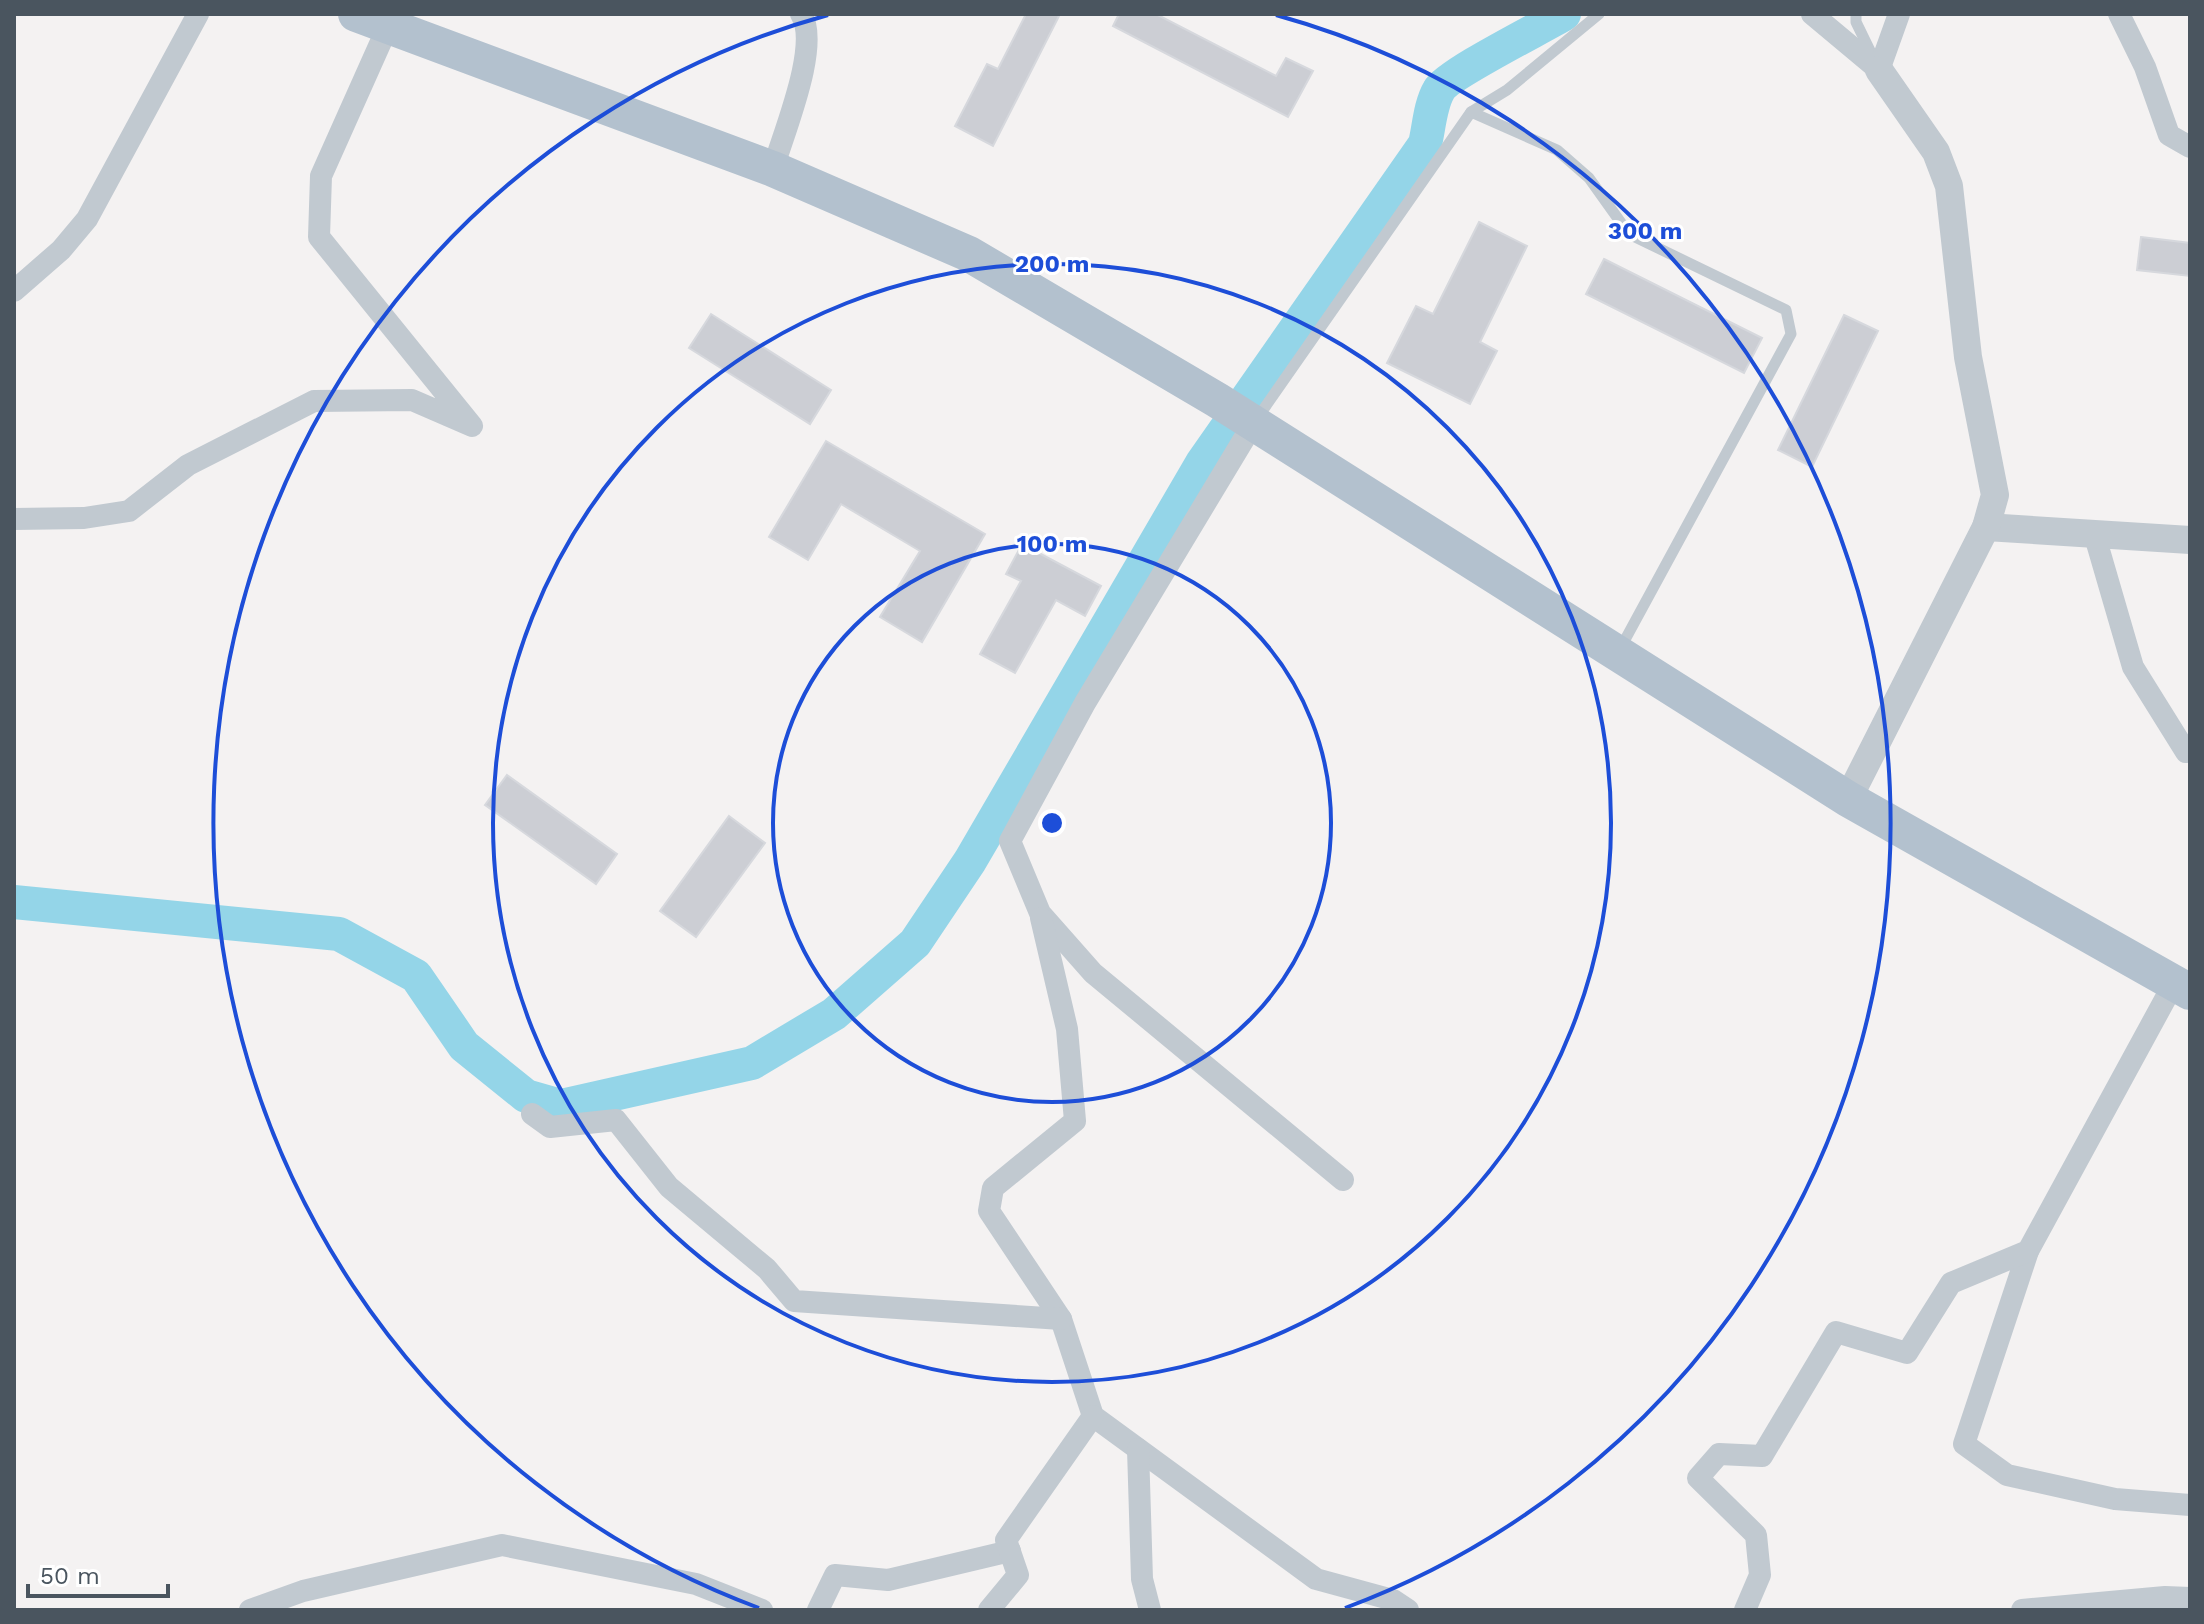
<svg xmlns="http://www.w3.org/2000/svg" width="2204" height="1624" viewBox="0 0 2204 1624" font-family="'Work Sans',sans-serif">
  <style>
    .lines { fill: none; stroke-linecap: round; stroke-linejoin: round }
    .river { stroke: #94d5e8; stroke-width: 34 }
    .building { fill: #ccced4; stroke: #d6d8dd; stroke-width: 2 }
    .service { stroke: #c1c9d0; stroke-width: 11 }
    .minor { stroke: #c1c9d0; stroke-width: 22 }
    .tertiary { stroke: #c1c9d0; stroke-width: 28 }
    .primary { stroke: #b3c1ce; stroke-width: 36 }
    .ring { fill: none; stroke: #1d4ed8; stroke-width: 4 }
    .centre { fill: #1d4ed8; stroke: #fff; stroke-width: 4 }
    .ring-label { font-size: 24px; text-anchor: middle; font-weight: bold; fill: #1d4ed8; stroke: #fff; stroke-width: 6; stroke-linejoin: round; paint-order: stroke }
  </style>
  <rect width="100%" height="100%" fill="#f4f2f2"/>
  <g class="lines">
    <path class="river" d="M14 902 339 934 416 976 464 1046 526 1096 561 1106 752 1063 834 1014 915 943 970 861 1202 463 1425 144C1429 128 1430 105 1439 90 1448 74 1541 28 1564 14"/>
  </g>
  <g class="building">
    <polygon points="1026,14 1060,14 993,146 955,126 987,64 998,69"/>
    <polygon points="1119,14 1156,14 1276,76 1286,58 1313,71 1288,117 1113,26"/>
    <polygon points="1479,222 1527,246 1480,342 1497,351 1470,404 1387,363 1416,306 1433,314"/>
    <polygon points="2141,237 2190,243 2190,276 2137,270"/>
    <polygon points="1604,259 1762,338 1744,373 1586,294"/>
    <polygon points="711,314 831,390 810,424 689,348"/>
    <polygon points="1844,315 1878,331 1812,467 1778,450"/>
    <polygon points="826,441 985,534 922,642 880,617 920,551 841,504 808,560 769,537"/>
    <polygon points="1022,544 1101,586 1085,616 1056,600 1015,673 980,654 1021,581 1006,574"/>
    <polygon points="507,775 617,854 596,884 485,805"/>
    <polygon points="729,816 765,843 696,937 660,911"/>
  </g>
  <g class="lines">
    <g class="service">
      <polyline points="1856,14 1856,22 1874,59"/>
      <polyline points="1471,112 1557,150 1589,178 1629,234 1786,310 1791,334 1620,649"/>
      <polyline points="1256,420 1471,112 1507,90 1599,14"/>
    </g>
    <g class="minor">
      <polyline points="1812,14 1879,70 1899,14"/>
      <polyline points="2119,14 2145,67 2169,135 2190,147"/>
      <path d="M773 169C783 134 821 45 801 14"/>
      <polyline points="14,291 61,250 87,219 198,14"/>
      <polyline points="1253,424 1085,703 1010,841 1040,913 1093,973 1343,1180"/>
      <polyline points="14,519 84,518 129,511 188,465 314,401 412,400 472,426 319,237 321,176 388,26"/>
      <polyline points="2094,533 2133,667 2186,752 2190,751"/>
      <polyline points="1041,918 1067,1029 1075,1121 993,1188 989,1211 1061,1319 1093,1416 1316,1579 1393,1600 1408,1610"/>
      <polyline points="532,1114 550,1127 616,1120 669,1187 767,1269 794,1301 1061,1319"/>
      <polyline points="2028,1251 1964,1444 2007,1475 2115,1499 2190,1505"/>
      <polyline points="1138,1449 1142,1579 1150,1610"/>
      <polyline points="250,1610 303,1591 502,1545 696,1584 762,1610"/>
      <polyline points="818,1610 835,1575 888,1580 1010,1551"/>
      <polyline points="989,1610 1018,1575 1006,1540 1093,1416"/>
      <polyline points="1745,1610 1760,1575 1756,1535 1698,1478 1719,1454 1762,1456 1836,1332 1907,1353 1951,1283 2028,1251 2174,983"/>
      <polyline points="2022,1610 2165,1597 2190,1598"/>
    </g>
    <g class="tertiary">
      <polyline points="1986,527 2190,540"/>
      <polyline points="1848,799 1986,527 1995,495 1968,357 1949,186 1936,152 1879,70"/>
    </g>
    <polyline class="primary" points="356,14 773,169 969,254 1217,400 1848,799 2190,992"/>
  </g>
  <g class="ring">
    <circle cx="1052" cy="823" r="279"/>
    <circle cx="1052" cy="823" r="559"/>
    <path d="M759 1608A838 838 0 0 1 828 15M1276 15A838 838 0 0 1 1345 1608"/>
  </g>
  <circle cx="1052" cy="823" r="12" class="centre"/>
  <g class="ring-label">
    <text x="1645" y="239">300 m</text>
    <text x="1052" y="272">200 m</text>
    <text x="1052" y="552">100 m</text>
  </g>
  <rect width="2204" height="1624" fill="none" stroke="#4a555f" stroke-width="32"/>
  <path d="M28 1584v12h140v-12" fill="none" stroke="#4a555f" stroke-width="4"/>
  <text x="40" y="1584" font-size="24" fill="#4a555f" stroke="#ffffff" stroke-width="6" paint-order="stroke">50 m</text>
</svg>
